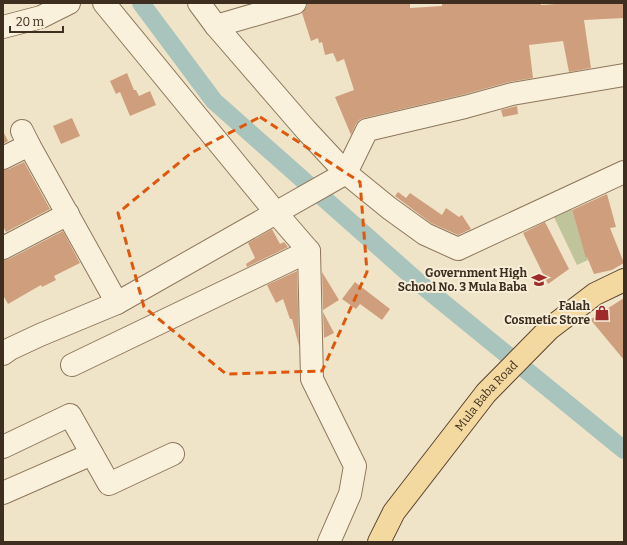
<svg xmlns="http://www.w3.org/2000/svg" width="627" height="545" viewBox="0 0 627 545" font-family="Bitter,serif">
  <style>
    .cemetery { fill: #bfc49a }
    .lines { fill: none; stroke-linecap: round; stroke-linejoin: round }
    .canal { stroke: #a9c4bc; stroke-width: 18 }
    .building { fill: #cf9f7d }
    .minor-casing { stroke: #8d765c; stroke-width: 24 }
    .major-casing { stroke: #5b4430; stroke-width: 24 }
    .minor { stroke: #faf1dc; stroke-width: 22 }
    .major { stroke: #f3d9a0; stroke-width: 22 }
    .marked { fill: none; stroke: #df570d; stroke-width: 3; stroke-dasharray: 8 5; stroke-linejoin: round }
    .labels { text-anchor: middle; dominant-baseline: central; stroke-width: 4; stroke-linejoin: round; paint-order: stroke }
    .poi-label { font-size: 12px; font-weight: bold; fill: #3d2e20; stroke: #f7eed8; text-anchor: end }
    .street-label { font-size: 12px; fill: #3d2e20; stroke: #f7eed8 }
  </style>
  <rect width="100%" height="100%" fill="#f0e4c8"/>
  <polygon class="cemetery" points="571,207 580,237 588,260 577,265 553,215"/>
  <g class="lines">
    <polyline class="canal" points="141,3 214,101 424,287 624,450"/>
  </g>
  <g class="building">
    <polygon points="307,3 410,3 410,8 442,6 442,3 541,3 541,5 570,3 624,3 624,18 584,20 591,68 569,72 563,41 529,45 533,78 509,82 462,95 364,118 359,120 356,124 351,135 335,97 354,90 344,59 337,62 333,53 325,55 322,42 319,43 318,38 311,41 302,13 307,6"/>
    <polygon points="127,73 134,90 136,90 139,96 150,91 156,105 130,116 120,92 116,94 110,81"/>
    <polygon points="517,106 518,114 503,117 501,110"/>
    <polygon points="72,118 80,136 61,144 53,126"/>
    <polygon points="3,131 8,141 3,144"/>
    <polygon points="24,162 50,209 6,232 3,226 3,170 9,169"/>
    <polygon points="398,192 406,198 410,193 442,215 446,208 459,217 462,215 471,229 458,235 431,223 395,196"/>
    <polygon points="607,194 616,227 610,228 624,263 612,270 594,274 587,257 586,258 572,210"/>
    <polygon points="545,222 569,269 548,284 523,233"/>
    <polygon points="272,229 280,244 284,242 288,247 247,267 246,264 255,258 248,243"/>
    <polygon points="63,231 80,263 54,276 56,280 42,287 41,285 8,304 3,295 3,260 9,259"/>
    <polygon points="297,271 299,346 292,319 290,319 283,299 276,303 267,285"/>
    <polygon points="322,272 339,300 323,310"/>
    <polygon points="355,282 390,309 382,320 360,304 356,309 342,299"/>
    <polygon points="624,298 624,360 590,319 603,314 602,312"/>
    <polygon points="323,312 334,333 324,338"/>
  </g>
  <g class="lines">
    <g class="minor-casing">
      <g id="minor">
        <polyline points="104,3 277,214 309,251 312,379 355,466 350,494 329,542"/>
        <polyline points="199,3 216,26 306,130 346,173 389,208 425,234 458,249 624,172"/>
        <polyline points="216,26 295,3"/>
        <polyline points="3,27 41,17 69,3"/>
        <polyline points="22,131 29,145 117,303"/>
        <polyline points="3,158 29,145"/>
        <polyline points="3,248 68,214"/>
        <polyline points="3,354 10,349 40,335 117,303 346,173 367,130 465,107 512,94 624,75"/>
        <polyline points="72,365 309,251"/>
        <polyline points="3,447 70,415 109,484 173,454"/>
        <polyline points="3,493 92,454"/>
      </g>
    </g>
    <g class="major-casing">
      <g id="major">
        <path id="s1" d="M379 542 394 512 486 393 549 329 595 294 624 280"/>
      </g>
    </g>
    <use href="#minor" class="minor"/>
    <use href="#major" class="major"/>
  </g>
  <path class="marked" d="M260 117 360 182 367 272 322 371 226 374 144 307 118 213 191 153Z"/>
  <defs>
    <g id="school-bare" transform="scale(1.2)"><path d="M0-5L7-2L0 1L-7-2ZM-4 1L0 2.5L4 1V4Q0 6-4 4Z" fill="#9e2a2b" stroke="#f7eed8" stroke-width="2.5" paint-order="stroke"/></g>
    <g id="shop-bare" transform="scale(1.2)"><path d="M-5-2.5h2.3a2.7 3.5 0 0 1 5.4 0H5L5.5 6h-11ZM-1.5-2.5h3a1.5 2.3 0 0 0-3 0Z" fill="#9e2a2b" stroke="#f7eed8" stroke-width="2.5" paint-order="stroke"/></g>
  </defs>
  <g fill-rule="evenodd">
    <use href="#school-bare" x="539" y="280"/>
    <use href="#shop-bare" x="602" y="313"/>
  </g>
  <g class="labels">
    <g class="poi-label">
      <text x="527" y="273">Government High<tspan x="527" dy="14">School No. 3 Mula Baba</tspan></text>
      <text x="590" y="306">Falah<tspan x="590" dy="14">Cosmetic Store</tspan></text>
    </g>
    <g class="street-label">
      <text stroke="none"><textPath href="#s1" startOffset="182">Mula Baba Road</textPath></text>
    </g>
  </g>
  <rect width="627" height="545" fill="none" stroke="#3d2e20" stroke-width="8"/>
  <path d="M10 26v6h53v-6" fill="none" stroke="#3d2e20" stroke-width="2"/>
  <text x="16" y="26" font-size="12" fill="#3d2e20" stroke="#f7eed8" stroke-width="3" paint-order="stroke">20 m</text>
</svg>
